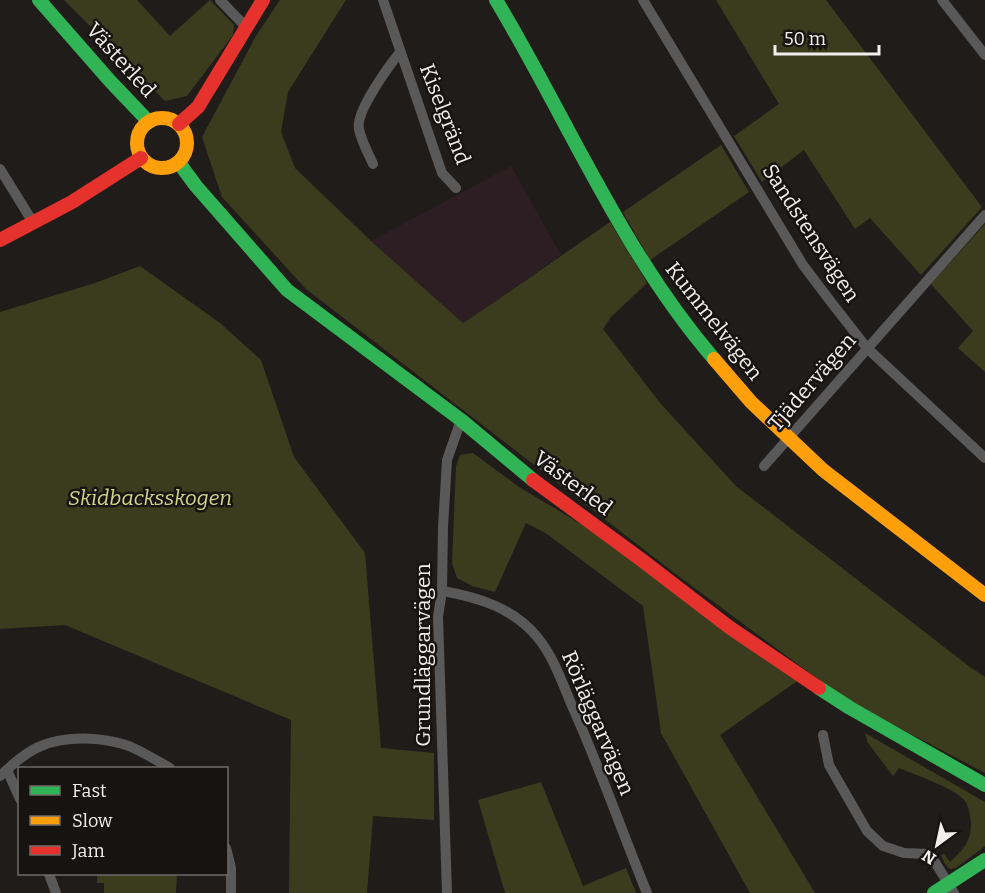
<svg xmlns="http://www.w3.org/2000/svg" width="985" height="893" viewBox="0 0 985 893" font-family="Bitter,serif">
	<rect width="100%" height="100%" fill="#1f1c1a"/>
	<!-- education -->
	<polygon fill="#2d1e24" points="511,166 561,255 499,299 463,323 371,241"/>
	<!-- green -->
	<g fill="#3b3c1e">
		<polygon points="64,0 137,0 170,36 210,0 234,25 233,35 187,96 165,101"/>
		<polygon points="280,0 346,0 288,92 281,132 295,168 371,241 463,323 499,299 610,222 647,283 611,317 603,329 661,404 736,486 970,667 985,677 985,773 846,700 677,575 306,289 222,197 202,137 256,36"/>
		<polygon points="716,0 826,0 982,207 921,275 870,218 855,229 804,150 762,182 734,136 779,104"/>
		<polygon points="721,145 749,192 650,260 623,212"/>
		<polygon points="985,224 985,372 958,348 973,331 931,284"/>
		<polygon points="140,266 220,323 261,360 294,457 365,553 381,748 434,753 434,820 373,816 367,893 289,893 291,720 65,625 0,629 0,312 95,283"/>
		<polygon points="473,453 519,487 643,561 803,677 720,735 815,893 750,893 661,733 643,606 547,534 526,523 495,592 472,586 457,578 452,563 456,466 460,455"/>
		<path d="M865,733l120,69v44l-29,22 -6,1 -5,-5 -4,-9 3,-1 6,8c13,-12 21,-20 21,-39 -1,-8 -2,-16 -6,-22 -10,-13 -50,-26 -66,-33l-6,8 -25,-33z"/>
		<polygon points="541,782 583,886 626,868 636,893 505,893 478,800"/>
		<polygon points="97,874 177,874 176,893 104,893 104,883 97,883"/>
	</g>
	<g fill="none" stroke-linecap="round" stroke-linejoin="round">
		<!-- street -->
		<g stroke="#5a595a" stroke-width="10">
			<polyline points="220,0 246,27"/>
			<polyline points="383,0 442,173 456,188"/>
			<polyline points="643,0 803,265 831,302 867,348 985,458"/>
			<polyline points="942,0 985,55"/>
			<path d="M373,164c-5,-11 -12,-24 -14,-35 -4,-17 30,-63 41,-77"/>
			<polyline points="0,169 34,224"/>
			<polyline points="764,466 985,215"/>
			<path d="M442,591c36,6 72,17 96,47 18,22 26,51 38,77 26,59 47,119 71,178"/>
			<polyline points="823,735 829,765 867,831 883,846 904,853 930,854 954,893"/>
			<polyline points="7,770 20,799"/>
			<path d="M0,776c12,-11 26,-24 41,-30 26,-11 62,-9 88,0 14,6 27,14 41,22"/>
			<polyline points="226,848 231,868 231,893"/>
			<polyline points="49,874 56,893"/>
			<polyline points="447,893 438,617 442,591 443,527 447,460 461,420"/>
		</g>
		<!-- fast -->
		<g stroke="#30b455" stroke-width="14">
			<polyline points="39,0 110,81 149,122"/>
			<path d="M496,0c72,120 126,252 218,359"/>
			<polyline points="179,163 196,186 287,290 461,420 533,480"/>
			<polyline points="819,688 850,708 985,785"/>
			<polyline points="934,893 985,860"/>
		</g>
		<!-- slow -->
		<g stroke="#ff9f0a" stroke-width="14">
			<circle cx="162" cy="143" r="25"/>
			<polyline points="714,359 751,402 823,470 985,595"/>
		</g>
		<!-- jam -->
		<g stroke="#e5322d" stroke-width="14">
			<polyline points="179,124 198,107 263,0"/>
			<polyline points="0,240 72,202 141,158"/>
			<polyline points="533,480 643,561 729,627 819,688"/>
		</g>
	</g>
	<g text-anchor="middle" stroke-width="5" stroke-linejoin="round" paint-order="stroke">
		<!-- street labels -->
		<g font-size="21" fill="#f2efed" stroke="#171310">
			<text transform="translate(121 60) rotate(48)" y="7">Västerled</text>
			<text transform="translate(445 114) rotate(69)" y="7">Kiselgränd</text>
			<text transform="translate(811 233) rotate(57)" y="7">Sandstensvägen</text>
			<text transform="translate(714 321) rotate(52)" y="7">Kummelvägen</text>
			<text transform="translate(812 382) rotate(-49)" y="7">Tjädervägen</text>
			<text transform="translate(573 483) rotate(37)" y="7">Västerled</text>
			<text transform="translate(423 655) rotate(-90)" y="7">Grundläggarvägen</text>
			<text transform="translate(598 723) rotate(67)" y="7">Rörläggarvägen</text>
		</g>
		<!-- park labels -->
		<g font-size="21" font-style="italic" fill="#d2d787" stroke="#171310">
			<text x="150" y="505">Skidbacksskogen</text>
		</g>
	</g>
	<!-- legend -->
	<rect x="18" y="767" width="210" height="108" fill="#171310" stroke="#6f6b68" stroke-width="1.5"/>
	<rect x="30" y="786" width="30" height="9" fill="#30b455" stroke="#6f6b68" stroke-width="1.5"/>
	<text x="72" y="797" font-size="18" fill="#f2efed">Fast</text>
	<rect x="30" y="816" width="30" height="9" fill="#ff9f0a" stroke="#6f6b68" stroke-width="1.5"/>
	<text x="72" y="827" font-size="18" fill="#f2efed">Slow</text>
	<rect x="30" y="846" width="30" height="9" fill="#e5322d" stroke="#6f6b68" stroke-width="1.5"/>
	<text x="72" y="857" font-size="18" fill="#f2efed">Jam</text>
	<!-- north arrow -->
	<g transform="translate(937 845) rotate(213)" stroke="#171310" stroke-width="4.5" paint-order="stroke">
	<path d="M0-4.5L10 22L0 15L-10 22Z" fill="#f2efed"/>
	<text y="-9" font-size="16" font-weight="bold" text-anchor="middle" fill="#f2efed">N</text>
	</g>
	<!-- scale -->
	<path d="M775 45v9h104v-9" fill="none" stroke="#f2efed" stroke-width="3"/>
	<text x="784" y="45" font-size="18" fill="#f2efed" stroke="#171310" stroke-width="4.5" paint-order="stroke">50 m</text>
</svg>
